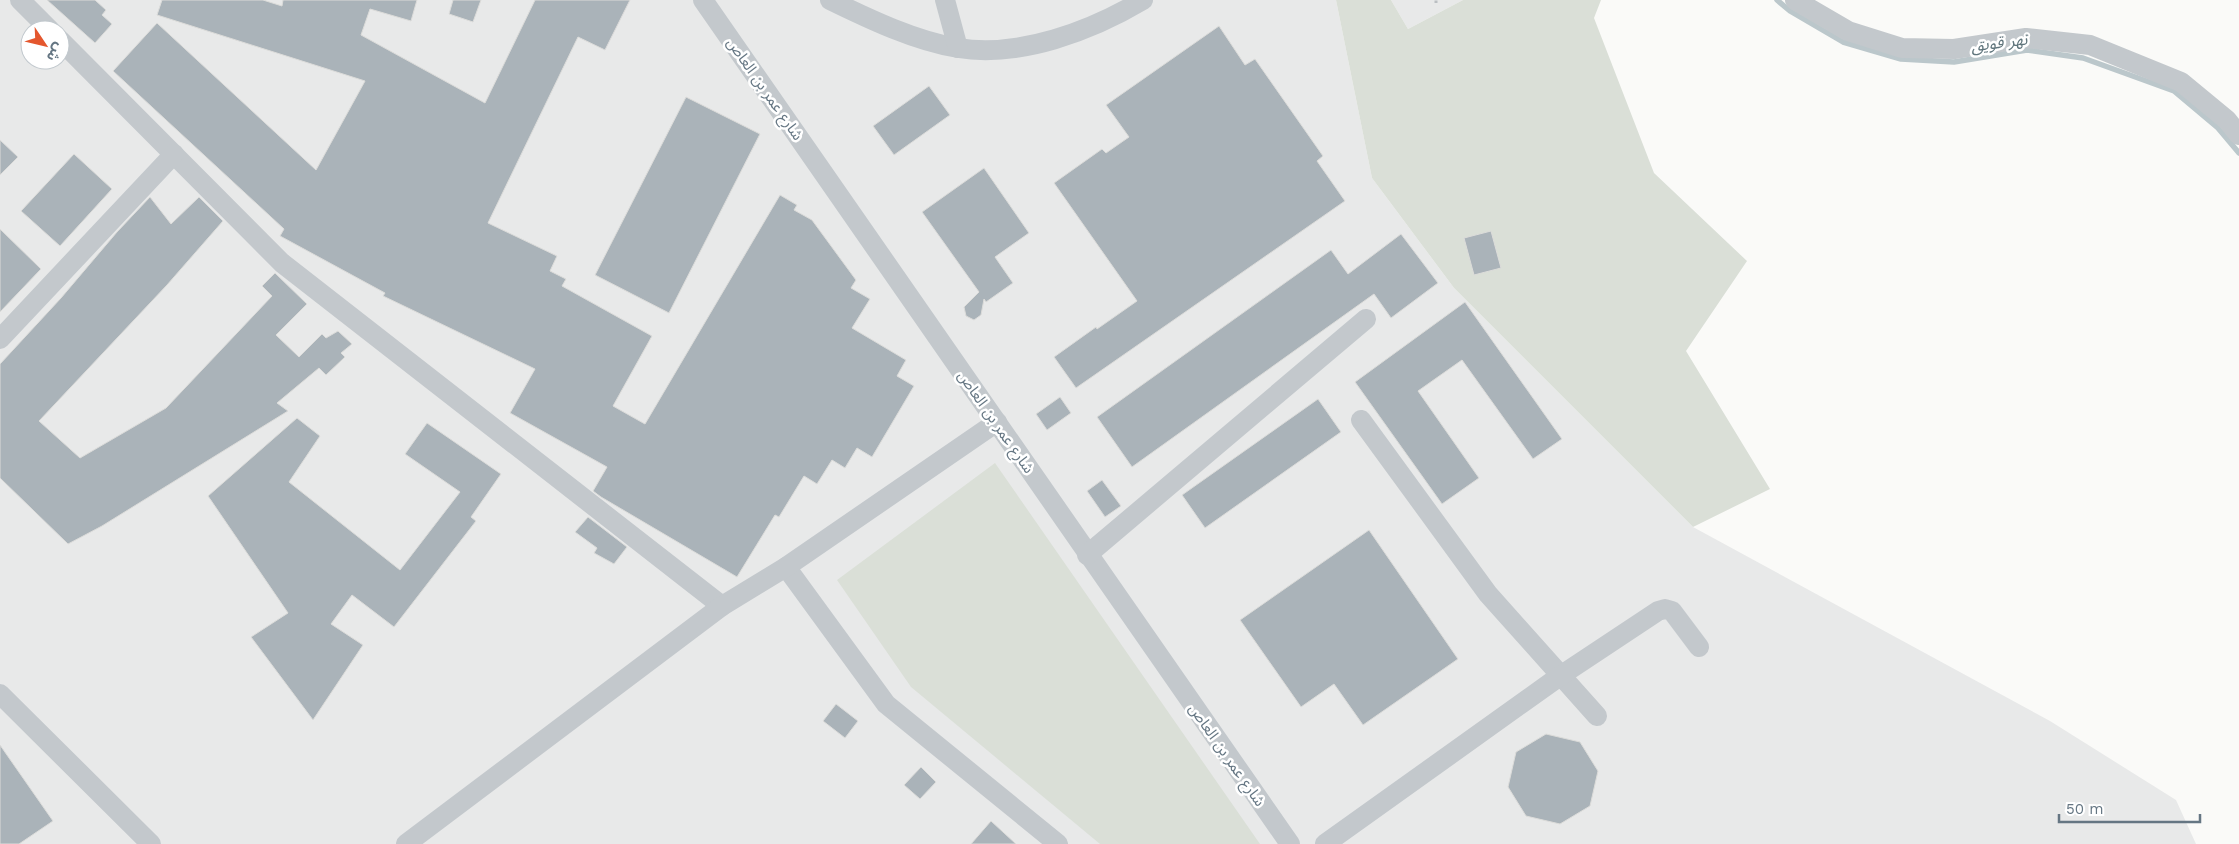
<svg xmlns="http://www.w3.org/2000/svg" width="2239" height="844" viewBox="0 0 2239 844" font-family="'Work Sans','Noto Sans Arabic',sans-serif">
	<rect width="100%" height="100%" fill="#fafaf8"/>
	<!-- built -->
	<g fill="#e8e9e9" fill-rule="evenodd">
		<path d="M0,0h1336l36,178 82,110 239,239 357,194 126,79 20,44h-2196zM30,30h30v30h-30z"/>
		<polygon points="1391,0 1463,0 1408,29"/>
	</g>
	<!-- green -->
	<g fill="#dadfd7">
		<polygon points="1336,0 1391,0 1408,29 1463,0 1601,0 1594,18 1654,173 1747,261 1686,351 1770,489 1693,527 1454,288 1372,178"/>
		<polygon points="995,463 1260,844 1100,844 911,687 837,580"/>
	</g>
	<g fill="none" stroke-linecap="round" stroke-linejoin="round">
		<!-- stream -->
		<polyline stroke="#bbc7cb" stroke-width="5.5" points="1777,0 1790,11 1843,42 1901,59 1954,62 2027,50 2083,58 2174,91 2218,128 2239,153"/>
	</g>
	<!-- building -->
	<g fill="#aab3b9" stroke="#dcdcda">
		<polygon points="47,0 95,0 106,10 102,15 112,24 95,43"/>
		<polygon points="162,0 263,0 282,6 283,0 417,0 411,21 370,9 361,35 485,103 535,0 630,0 605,50 578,37 488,223 557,256 550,271 566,279 562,286 652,336 613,406 645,424 780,195 797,205 794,210 812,220 856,280 851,288 870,299 852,328 906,360 897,376 914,386 872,457 857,448 845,468 832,460 817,484 804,476 779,517 775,515 737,577 601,497 593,491 607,467 510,413 535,369 383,296 385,293 280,236 284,229 113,71 157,23 316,170 365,81 157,15"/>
		<polygon points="453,0 481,0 473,22 449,14"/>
		<polygon points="1219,26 1245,65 1255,59 1323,156 1317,161 1345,201 1076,388 1054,357 1096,327 1097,329 1137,301 1054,183 1102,149 1106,153 1129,137 1106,105"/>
		<polygon points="929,86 950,115 894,155 873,126"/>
		<polygon points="686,97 760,134 669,313 595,275"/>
		<polygon points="0,140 18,157 0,175"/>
		<polygon points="74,154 112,189 60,246 21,211"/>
		<polygon points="984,168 1029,233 995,257 1013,283 986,302 984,299 981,315 974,320 966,316 964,307 979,292 922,212"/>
		<polygon points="150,197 171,224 199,197 223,221 167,285 39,421 80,458 166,408 272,296 262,286 275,273 307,304 276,335 299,357 322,334 326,338 338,331 352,344 341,353 345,357 326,375 319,368 277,403 288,411 102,526 68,544 0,478 0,364 61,298 117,232"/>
		<polygon points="0,229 41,269 0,312"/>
		<polygon points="1491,231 1501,268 1474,275 1464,238"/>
		<polygon points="1401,234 1438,283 1391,318 1374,294 1132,467 1097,417 1331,250 1348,274"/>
		<polygon points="1465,302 1562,439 1533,459 1462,360 1418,391 1479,478 1442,504 1355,382"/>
		<polygon points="1060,397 1071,413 1047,430 1036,414"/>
		<polygon points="1318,399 1341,432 1205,528 1182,495"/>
		<polygon points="297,418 320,436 289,482 400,570 460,492 405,454 427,423 501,474 471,517 476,521 394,627 352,595 331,624 363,645 313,720 251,637 288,613 208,496"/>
		<polygon points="1102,480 1121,506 1105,517 1087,491"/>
		<polygon points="588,517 627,547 614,564 594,553 597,548 575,532"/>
		<polygon points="1369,530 1458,659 1363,725 1334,684 1301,707 1240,620"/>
		<polygon points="836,704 858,721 845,738 823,721"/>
		<polygon points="1546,734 1580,742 1598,771 1590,806 1560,824 1526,816 1508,787 1516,752"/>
		<polygon points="0,745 53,821 19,844 0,844"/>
		<polygon points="921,767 936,782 920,799 904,785"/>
		<polygon points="991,821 1016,844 971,844"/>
	</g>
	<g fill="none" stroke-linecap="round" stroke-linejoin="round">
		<!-- path -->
		<polyline stroke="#bbbfc2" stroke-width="3" stroke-dasharray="2.5 2.5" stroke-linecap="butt" points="1436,3 1436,0"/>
		<!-- minor -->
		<g stroke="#c3c8cc" stroke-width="20">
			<polyline points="20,0 50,30"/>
			<polyline points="703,0 1290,844"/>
			<path d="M830,0c39,19 85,41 128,48 62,10 133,-17 185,-48"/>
			<polyline points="945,0 958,48"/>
			<polyline points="1795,0 1848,31 1902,48 1954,49 2026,38 2090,45 2181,82 2227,120 2239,135"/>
			<polyline points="60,40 282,263 722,606"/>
			<polyline points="0,339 174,154"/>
			<polyline points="1361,420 1488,594 1597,716"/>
			<polyline points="1087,555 1366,319"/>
			<polyline points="786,567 886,704 1058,844"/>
			<polyline points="0,694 151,844"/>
			<polyline points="406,844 722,606 786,567 997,422"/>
			<polyline points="1325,844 1560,676 1658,611 1665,609 1672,611 1699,647"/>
		</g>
	</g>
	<g text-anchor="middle" stroke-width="5" stroke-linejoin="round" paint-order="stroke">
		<!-- street labels -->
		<g font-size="15" fill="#657683" stroke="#fff">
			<text transform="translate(765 89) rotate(55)" y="5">شارع عمر بن العاص</text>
			<text transform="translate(996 422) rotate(55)" y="5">شارع عمر بن العاص</text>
			<text transform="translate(1227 755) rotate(55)" y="5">شارع عمر بن العاص</text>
		</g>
		<!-- water labels -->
		<g font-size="16" font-style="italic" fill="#60757c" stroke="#fff">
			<text transform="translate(1999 42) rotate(-7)" y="6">نهر قويق</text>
		</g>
	</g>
	<!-- north arrow -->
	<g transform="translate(45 45) rotate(125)"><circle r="24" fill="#ffffff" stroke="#c1c8cd"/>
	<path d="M0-4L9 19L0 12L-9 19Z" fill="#e4572e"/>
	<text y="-8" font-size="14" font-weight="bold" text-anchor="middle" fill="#657683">ش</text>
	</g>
	<!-- scale -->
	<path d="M2059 814v8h141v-8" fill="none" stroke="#657683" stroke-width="2.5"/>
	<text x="2066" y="814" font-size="15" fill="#657683" stroke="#ffffff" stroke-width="4" paint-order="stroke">50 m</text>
</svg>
